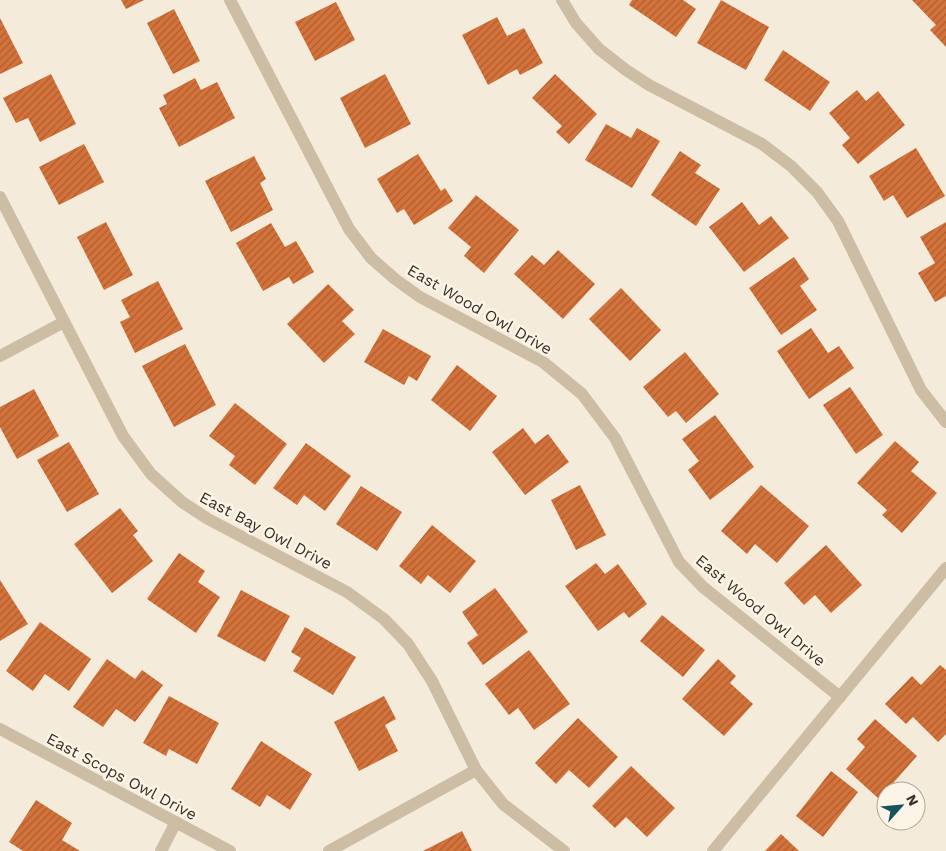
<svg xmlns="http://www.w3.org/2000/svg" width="946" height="851" viewBox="0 0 946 851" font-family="'Work Sans',sans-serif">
	<defs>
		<pattern id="building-hatch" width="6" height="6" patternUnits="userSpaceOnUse" patternTransform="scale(1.25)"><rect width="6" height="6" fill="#d3723a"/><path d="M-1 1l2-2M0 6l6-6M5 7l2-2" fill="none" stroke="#ac5e31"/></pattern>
	</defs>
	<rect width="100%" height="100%" fill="#f5ebda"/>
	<!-- building -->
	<g fill="url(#building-hatch)">
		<polygon points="121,0 144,0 126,9"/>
		<polygon points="632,0 683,0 696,9 676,37 629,5"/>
		<polygon points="721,0 769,27 746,70 697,43"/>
		<polygon points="912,0 946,0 946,47 930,30 936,25"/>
		<polygon points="336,2 355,40 315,61 295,22"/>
		<polygon points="174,9 200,61 173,74 147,23"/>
		<polygon points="497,17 507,36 524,28 543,63 520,75 517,69 488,85 462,35"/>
		<polygon points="0,18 23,63 0,74"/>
		<polygon points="783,50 830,82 810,111 764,80"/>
		<polygon points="51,74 76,124 40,142 28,118 16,123 3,98"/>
		<polygon points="385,74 411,124 365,148 340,98"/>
		<polygon points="555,74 597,114 569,144 556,132 562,126 532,98"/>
		<polygon points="195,78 201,90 217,82 235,118 179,147 159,108 167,104 163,95"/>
		<polygon points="857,90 866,101 878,91 905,125 858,164 842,145 850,138 829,113"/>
		<polygon points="606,124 631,138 637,128 660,141 632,188 585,160"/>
		<polygon points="84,144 104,182 59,205 39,167"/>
		<polygon points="916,148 945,196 907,218 893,195 884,201 869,176"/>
		<polygon points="680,151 701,165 695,173 720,189 696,226 651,195"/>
		<polygon points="418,154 441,191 445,188 453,201 414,225 404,209 397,213 377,179"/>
		<polygon points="254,156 266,179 260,183 273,210 231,232 205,181"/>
		<polygon points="476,195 519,230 484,273 464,256 471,247 448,228"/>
		<polygon points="742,202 759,225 771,216 789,238 744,272 709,227"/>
		<polygon points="106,222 133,275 104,290 77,237"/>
		<polygon points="946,222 946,296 935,302 918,273 935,263 920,237"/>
		<polygon points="271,223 285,247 296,241 314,272 293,284 289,277 263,291 236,243"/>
		<polygon points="558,250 595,284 563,319 514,274 532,255 544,265"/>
		<polygon points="794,257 809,279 800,286 817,310 781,335 749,288"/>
		<polygon points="158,281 183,329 135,353 120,322 130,317 121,300"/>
		<polygon points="328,284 354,310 342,321 355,334 324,363 287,324"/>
		<polygon points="621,288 661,330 630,361 589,319"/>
		<polygon points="811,328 828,353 839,346 854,368 809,399 777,351"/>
		<polygon points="383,329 431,356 417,381 409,376 404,385 364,362"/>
		<polygon points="185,344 216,405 174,427 142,366"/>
		<polygon points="685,352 719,394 686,423 676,411 668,417 643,387"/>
		<polygon points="457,365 497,396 470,431 431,400"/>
		<polygon points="850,387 883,435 856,454 823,405"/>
		<polygon points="34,389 59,436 17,459 0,427 0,407"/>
		<polygon points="235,403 287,444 255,485 229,465 235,456 209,436"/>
		<polygon points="715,415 754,467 710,500 688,470 699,461 682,439"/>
		<polygon points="523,428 535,444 548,434 569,462 525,495 492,452"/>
		<polygon points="895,441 919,462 911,471 937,493 902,533 882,515 887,510 857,483"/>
		<polygon points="69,442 99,494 67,512 37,460"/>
		<polygon points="306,443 351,476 325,511 304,495 297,505 273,488"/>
		<polygon points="580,485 606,535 576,550 551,500"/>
		<polygon points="761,485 809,526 777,563 755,544 747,554 721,531"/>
		<polygon points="361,486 402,512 377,551 336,524"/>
		<polygon points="120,508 138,531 133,535 153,561 112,593 74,544"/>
		<polygon points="432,525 476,561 450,593 428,575 421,584 399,566"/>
		<polygon points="826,545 862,585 831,613 815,595 804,605 784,583"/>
		<polygon points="179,553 205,571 198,582 220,597 196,633 147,599"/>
		<polygon points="596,563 605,574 618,564 647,604 629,618 624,612 598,631 565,586"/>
		<polygon points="0,580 28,624 0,641"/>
		<polygon points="495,588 528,632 483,665 467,643 478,635 462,612"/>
		<polygon points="241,590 290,616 265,662 217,636"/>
		<polygon points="662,615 705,650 683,677 640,641"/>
		<polygon points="40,622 91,659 69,691 45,674 33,691 6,671"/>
		<polygon points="305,627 356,657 333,695 293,671 301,658 291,652"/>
		<polygon points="529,650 570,704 534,730 518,708 509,715 485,684"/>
		<polygon points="107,659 135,679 142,670 163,685 135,722 116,709 103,727 73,707"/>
		<polygon points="718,659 736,676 730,683 753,704 724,736 682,699"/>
		<polygon points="940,665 946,670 946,734 938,742 913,717 906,724 885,704 912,676 921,685"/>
		<polygon points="169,696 219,723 197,764 169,749 166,756 143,743"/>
		<polygon points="384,696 396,719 385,725 398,751 359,771 334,722"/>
		<polygon points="578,718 618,757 589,788 569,770 556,784 535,763"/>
		<polygon points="875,719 917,756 879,799 846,769 865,747 857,739"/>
		<polygon points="261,741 312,774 290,810 267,795 260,807 231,789"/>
		<polygon points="631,766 675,808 647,837 626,817 615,828 592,806"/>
		<polygon points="831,771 858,792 823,837 796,816"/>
		<polygon points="36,800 72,823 62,840 80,851 23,851 9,842"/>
		<polygon points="462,831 472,851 423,851"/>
		<polygon points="781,834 799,851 765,851"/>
	</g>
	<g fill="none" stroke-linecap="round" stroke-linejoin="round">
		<!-- street -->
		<g stroke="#cebda5" stroke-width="12">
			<polyline points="230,0 349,229 371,258 395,279 420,297 543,362 582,394 615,438 679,562 703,587 840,697"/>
			<polyline points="562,0 576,23 599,49 626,70 649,85 762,144 791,166 817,192 838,221 921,390 946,422"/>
			<polyline points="0,197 123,436 151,474 182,502 208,519 347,592 384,619 408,644 432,681 476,770 503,804 564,851"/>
			<polyline points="0,356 64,322"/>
			<polyline points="0,729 230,851"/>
			<polyline points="161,851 176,822"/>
			<polyline points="329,851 476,770"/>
			<polyline points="713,851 946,568"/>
		</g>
	</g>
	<g text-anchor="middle" stroke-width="5" stroke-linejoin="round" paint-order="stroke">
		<!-- street labels -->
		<g font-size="16" fill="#392f27" stroke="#fcf5e7">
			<text transform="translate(480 309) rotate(30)" y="6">East Wood Owl Drive</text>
			<text transform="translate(266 530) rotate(28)" y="6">East Bay Owl Drive</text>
			<text transform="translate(761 610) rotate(40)" y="6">East Wood Owl Drive</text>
			<text transform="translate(122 776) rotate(28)" y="6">East Scops Owl Drive</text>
		</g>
	</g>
	<!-- north arrow -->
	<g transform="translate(901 806) rotate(63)"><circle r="24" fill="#fcf5e7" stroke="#aea69a"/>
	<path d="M0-4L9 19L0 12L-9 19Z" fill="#18525f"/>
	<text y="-8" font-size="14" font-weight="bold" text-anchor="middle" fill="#392f27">N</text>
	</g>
</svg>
